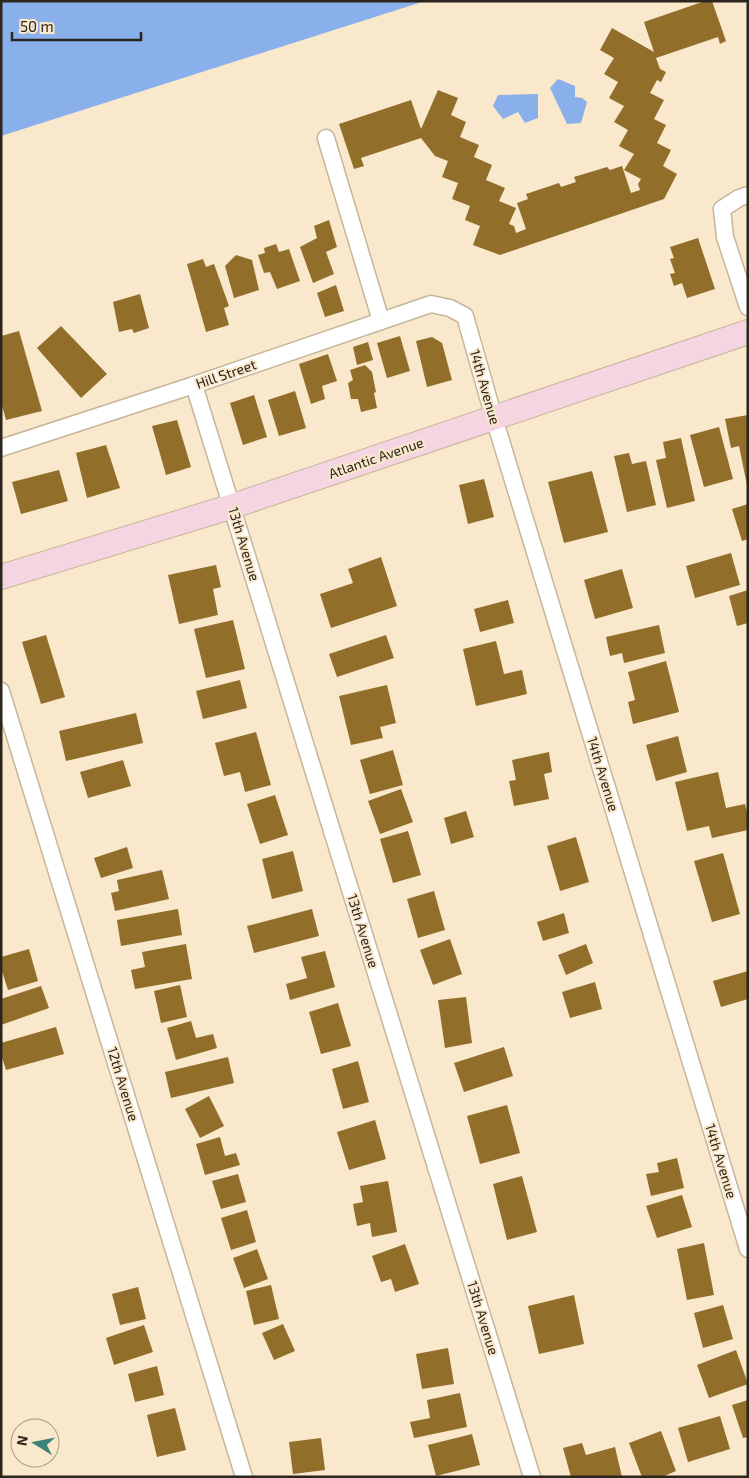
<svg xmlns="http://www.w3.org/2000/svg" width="749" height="1478" viewBox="0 0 749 1478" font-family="'Exo 2',sans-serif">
	<rect width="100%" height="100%" fill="#f9e8cb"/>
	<!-- water -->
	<g fill="#89b0eb">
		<polygon points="1,1 425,1 1,136"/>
		<polygon points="558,79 575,86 575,97 582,98 587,102 581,123 567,124 550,88"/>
		<polygon points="538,94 538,118 525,123 518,112 503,119 493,106 498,95"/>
	</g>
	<!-- building -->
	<g fill="#916e2a">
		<polygon points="705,1 712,1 726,41 720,44 718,37 656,58 660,69 666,72 661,82 657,80 650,93 664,100 654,119 666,125 657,143 671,150 663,166 677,174 664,199 500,255 473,245 480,226 465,220 470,206 452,199 458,183 442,177 448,161 435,156 421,138 361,158 364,166 354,169 339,124 411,100 421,129 438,90 458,98 451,115 466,122 460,137 479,145 474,157 492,165 486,180 505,188 499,201 516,208 509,224 514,226 516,233 526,229 517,203 528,199 526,194 559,183 561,187 576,182 574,177 607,167 610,170 622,166 631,193 640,190 638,184 641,179 624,170 634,154 619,146 628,130 614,122 624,106 609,98 618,82 604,74 614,58 600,50 612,28 654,52 644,22"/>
		<polygon points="329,220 337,247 326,252 334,274 313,283 300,247 317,238 314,226"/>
		<polygon points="698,238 715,289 687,298 682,283 674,286 670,274 675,273 670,259 674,258 670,247"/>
		<polygon points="276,244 279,252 289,249 300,281 277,289 270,272 264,273 258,255 265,253 264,248"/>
		<polygon points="236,255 252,260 259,290 234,298 225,266"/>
		<polygon points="203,259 206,267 214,264 229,306 224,308 229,325 206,332 187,264"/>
		<polygon points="336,285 344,311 325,317 317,293"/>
		<polygon points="140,294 149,328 134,333 132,329 119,332 113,302"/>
		<polygon points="61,326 107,374 81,398 37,348"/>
		<polygon points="19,331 42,411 6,420 1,402 1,336"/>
		<polygon points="400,336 410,371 387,378 377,343"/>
		<polygon points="432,337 442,343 452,380 427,387 416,341"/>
		<polygon points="368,342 373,360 357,365 353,347"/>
		<polygon points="328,354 337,381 322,386 325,399 311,404 299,364"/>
		<polygon points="365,365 372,372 376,392 374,393 377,408 361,412 358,399 351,399 348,383 353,380 350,370"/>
		<polygon points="295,391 306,428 279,436 268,400"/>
		<polygon points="254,395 267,437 243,445 230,403"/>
		<polygon points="748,415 748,485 747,485 739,446 731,448 725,419"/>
		<polygon points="177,420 191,467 166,475 152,426"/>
		<polygon points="719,427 733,479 704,487 690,435"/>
		<polygon points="681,438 695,501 667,508 656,460 666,458 663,442"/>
		<polygon points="106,445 120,488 87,498 76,453"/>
		<polygon points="629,453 632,464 646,461 656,505 627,512 614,456"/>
		<polygon points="59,470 68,501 21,514 12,482"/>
		<polygon points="592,471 608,532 564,543 548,482"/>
		<polygon points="484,479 494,517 468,524 459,485"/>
		<polygon points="748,504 748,539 742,541 732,509"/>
		<polygon points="731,553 740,585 695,598 686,566"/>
		<polygon points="381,557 397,606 331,628 320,594 353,583 348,569"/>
		<polygon points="216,565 221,587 213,589 218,615 179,624 168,575"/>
		<polygon points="622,569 633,608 595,619 584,580"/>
		<polygon points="748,590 748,623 737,626 729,596"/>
		<polygon points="508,600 514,623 480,632 474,609"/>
		<polygon points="233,620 245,669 206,678 194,629"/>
		<polygon points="659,625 665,653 624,663 622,653 610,656 606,637"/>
		<polygon points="46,635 65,697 41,704 22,642"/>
		<polygon points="386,635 394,658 337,677 329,654"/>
		<polygon points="496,641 504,674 522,670 527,694 476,706 463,649"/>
		<polygon points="666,661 679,712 633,724 628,702 635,700 628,672"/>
		<polygon points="240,680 247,708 203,719 196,691"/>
		<polygon points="387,685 396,723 380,727 383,738 351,745 339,696"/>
		<polygon points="136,713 143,743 66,761 59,731"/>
		<polygon points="256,732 271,785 245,792 240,772 224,776 215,743"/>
		<polygon points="678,736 687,772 656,781 646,745"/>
		<polygon points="393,750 403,785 370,794 360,760"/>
		<polygon points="549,752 552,772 544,774 549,799 514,806 509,781 516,780 512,760"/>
		<polygon points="123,760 131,786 88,798 80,772"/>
		<polygon points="718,772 726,808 745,804 748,816 748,830 712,838 709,826 687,831 675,782"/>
		<polygon points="401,789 413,822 380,834 368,801"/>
		<polygon points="275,795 288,835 260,844 247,804"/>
		<polygon points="466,811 474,837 451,844 444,818"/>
		<polygon points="408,831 421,875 393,883 380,839"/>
		<polygon points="576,837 589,882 560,891 547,846"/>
		<polygon points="127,847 133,868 101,878 94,858"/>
		<polygon points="293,851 303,891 272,899 262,859"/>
		<polygon points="723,853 740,914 712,922 694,861"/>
		<polygon points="162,870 169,899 115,911 111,893 119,891 117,880"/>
		<polygon points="434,891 445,930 418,938 407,899"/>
		<polygon points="178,909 182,935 121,946 117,920"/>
		<polygon points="312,909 319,936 254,953 247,926"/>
		<polygon points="564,913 569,933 543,941 537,922"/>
		<polygon points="450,939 462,974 433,985 420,950"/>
		<polygon points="186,944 192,979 135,989 131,970 145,967 142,952"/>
		<polygon points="586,944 593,963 566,975 558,955"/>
		<polygon points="29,949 38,981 8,990 1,968 1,957"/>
		<polygon points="325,951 335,987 290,1000 286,984 307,978 301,957"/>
		<polygon points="748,971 748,999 721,1007 713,981"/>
		<polygon points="595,982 602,1009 570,1018 562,992"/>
		<polygon points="180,985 187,1017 161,1023 154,991"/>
		<polygon points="41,986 49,1008 1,1025 1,999"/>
		<polygon points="466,997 472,1043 445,1048 438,1000"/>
		<polygon points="338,1003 351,1046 321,1054 309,1012"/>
		<polygon points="191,1021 196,1038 213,1034 217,1048 176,1060 167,1028"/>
		<polygon points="56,1027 64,1054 6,1070 1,1054 1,1043"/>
		<polygon points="504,1047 513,1076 464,1092 454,1063"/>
		<polygon points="228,1057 234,1083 171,1098 165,1072"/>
		<polygon points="358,1061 369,1102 343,1109 332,1069"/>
		<polygon points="209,1096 224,1126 200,1138 185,1109"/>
		<polygon points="507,1105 520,1153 480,1164 467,1116"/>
		<polygon points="375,1120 386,1159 349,1170 337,1132"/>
		<polygon points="220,1137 225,1156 236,1153 240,1165 205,1175 196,1144"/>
		<polygon points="677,1158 684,1188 651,1196 646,1174 659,1172 657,1163"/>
		<polygon points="238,1174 246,1202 221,1209 212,1181"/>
		<polygon points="522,1176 537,1232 507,1240 493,1184"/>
		<polygon points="388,1181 397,1232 372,1237 370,1223 357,1226 353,1204 363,1202 360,1186"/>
		<polygon points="682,1195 692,1227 657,1238 646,1206"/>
		<polygon points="247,1210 256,1242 231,1250 221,1218"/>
		<polygon points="704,1243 714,1295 687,1300 677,1249"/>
		<polygon points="405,1244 419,1284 395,1292 391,1279 381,1282 372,1256"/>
		<polygon points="257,1249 268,1279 244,1288 233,1258"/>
		<polygon points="271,1285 279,1319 254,1325 246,1291"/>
		<polygon points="138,1287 146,1319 120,1325 112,1294"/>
		<polygon points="574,1295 584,1344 539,1354 528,1306"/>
		<polygon points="723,1305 733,1339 703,1348 694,1313"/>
		<polygon points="283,1324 295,1351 274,1360 262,1333"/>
		<polygon points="144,1325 153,1352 114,1365 106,1338"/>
		<polygon points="448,1348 454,1384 422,1389 416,1354"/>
		<polygon points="736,1350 748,1384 709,1398 697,1365"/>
		<polygon points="157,1366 164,1395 135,1402 128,1374"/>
		<polygon points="460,1393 467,1427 414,1438 410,1422 430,1418 427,1400"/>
		<polygon points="748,1400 748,1437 743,1438 732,1405"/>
		<polygon points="175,1408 186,1450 157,1457 147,1415"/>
		<polygon points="720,1416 730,1449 688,1462 678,1428"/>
		<polygon points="661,1431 676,1471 662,1477 642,1477 629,1443"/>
		<polygon points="472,1434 480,1465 436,1476 428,1445"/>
		<polygon points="321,1438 325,1470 293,1474 289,1442"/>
		<polygon points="582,1443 586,1455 615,1447 622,1477 571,1477 563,1448"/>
	</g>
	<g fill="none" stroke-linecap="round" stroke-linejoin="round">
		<!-- street casing -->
		<g stroke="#c6b69a" stroke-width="19">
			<g id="street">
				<polyline points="326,138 381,321"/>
				<polyline points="748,195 739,198 722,209 725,237 748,307"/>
				<polyline points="194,385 532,1477"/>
				<polyline points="1,448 194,385 431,304 450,308 465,316 494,418 748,1249"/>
				<polyline points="1,691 244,1477"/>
			</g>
		</g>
		<!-- secondary casing -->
		<g stroke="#c6b69a" stroke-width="26">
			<polyline id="secondary" points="1,577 233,506 748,332"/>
		</g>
		<!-- street -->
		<use href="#street" stroke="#fff" stroke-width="16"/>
		<!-- secondary -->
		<use href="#secondary" stroke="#f5d5e1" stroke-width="24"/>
	</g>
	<g text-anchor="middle" stroke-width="4" stroke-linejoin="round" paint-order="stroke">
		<!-- street labels -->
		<g font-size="14" fill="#2c251b" stroke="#f9e8cb">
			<text transform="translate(226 374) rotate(-19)" y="5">Hill Street</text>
			<text transform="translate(485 387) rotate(74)" y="5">14th Avenue</text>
			<text transform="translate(376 458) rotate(-19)" y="5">Atlantic Avenue</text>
			<text transform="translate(244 544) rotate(73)" y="5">13th Avenue</text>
			<text transform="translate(603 774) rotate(73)" y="5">14th Avenue</text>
			<text transform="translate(363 931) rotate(73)" y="5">13th Avenue</text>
			<text transform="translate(123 1084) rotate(73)" y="5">12th Avenue</text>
			<text transform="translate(721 1161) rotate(73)" y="5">14th Avenue</text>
			<text transform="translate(483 1318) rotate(73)" y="5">13th Avenue</text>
		</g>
	</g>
	<!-- border -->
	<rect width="749" height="1478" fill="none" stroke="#2c251b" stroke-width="5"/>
	<!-- north arrow -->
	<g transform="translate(35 1443) rotate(280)"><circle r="24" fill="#f9e8cb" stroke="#a79a85"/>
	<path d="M0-4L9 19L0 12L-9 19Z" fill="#3e8378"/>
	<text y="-8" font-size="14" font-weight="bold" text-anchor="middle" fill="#2c251b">N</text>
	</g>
	<!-- scale -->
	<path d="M12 32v8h129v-8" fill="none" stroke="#2c251b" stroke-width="2.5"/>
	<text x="20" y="32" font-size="15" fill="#2c251b" stroke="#f9e8cb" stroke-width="4" paint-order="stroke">50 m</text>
</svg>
